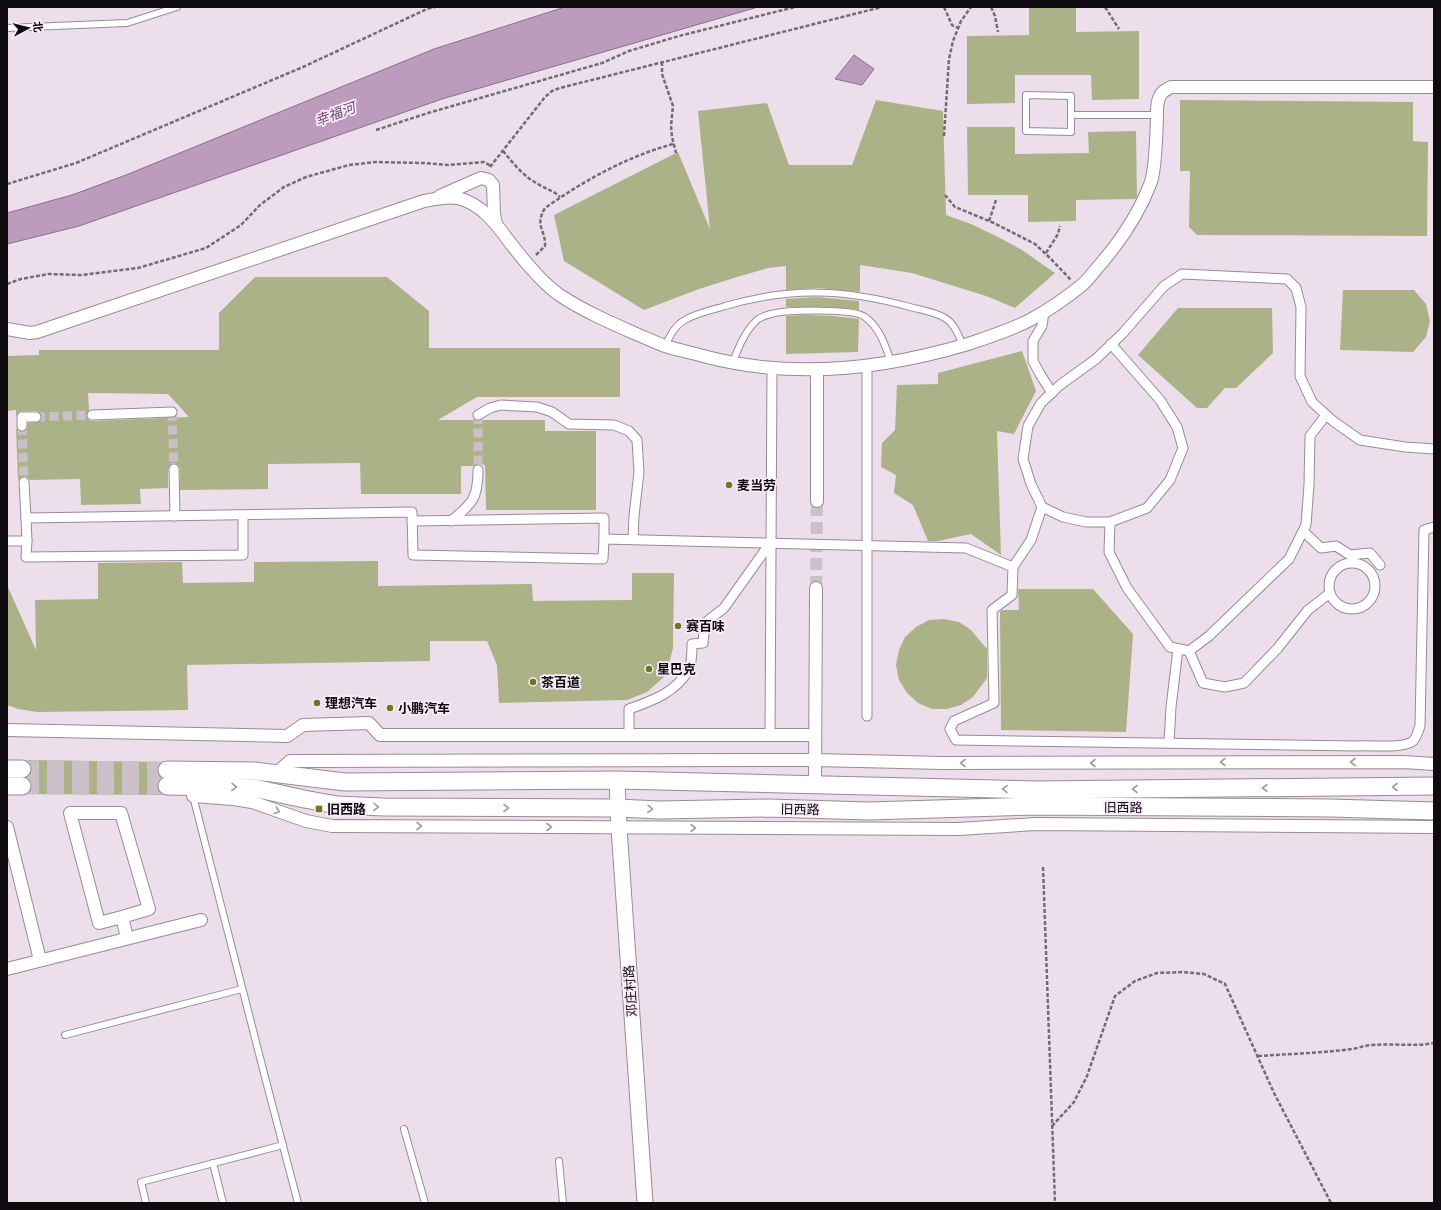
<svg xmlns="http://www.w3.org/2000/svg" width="1441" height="1210" viewBox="0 0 1441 1210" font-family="Lato,'Noto Sans SC',sans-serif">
	<rect width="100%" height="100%" fill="#ecdfeb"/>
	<!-- water -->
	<g fill="#bc9bbc" stroke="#887088">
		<polygon points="565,7 758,7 442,99 79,226 7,244 7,213 72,195 126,175 434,49"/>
		<polygon points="854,55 874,69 862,85 835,79"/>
	</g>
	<!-- building -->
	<g fill="#acb287" fill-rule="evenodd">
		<polygon points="1076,7 1076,32 1139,31 1139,99 1092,100 1091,75 1015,75 1015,103 967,104 967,36 1029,35 1029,8"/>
		<polygon points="876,100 943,111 946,215 971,224 998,237 1022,250 1055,273 1015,308 986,296 912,273 860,265 860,292 818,288 786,290 786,266 768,268 737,277 699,289 644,310 564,261 554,215 678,152 710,229 698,111 767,103 789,165 852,165"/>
		<polygon points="1180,100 1413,102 1413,141 1428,142 1427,236 1197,235 1189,227 1190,171 1180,171"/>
		<polygon points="967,127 1015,127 1015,154 1089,153 1088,132 1136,131 1137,197 1135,199 1076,200 1076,221 1028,222 1028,195 968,195"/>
		<path d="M255,277h132l42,34v37h191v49h-143l-39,23h107v11h51v79h-110l-1,-45 -6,-1 -5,2h-13v28h-100l-1,-31 -92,1v25l-88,1v-22l-3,-4 -4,-1 -2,1 -3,5v19l-28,1 1,15 -60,1 -1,-26 -50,1 -3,-3 -3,-1 -6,4 -2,-52 3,3h6l2,-2 1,-6 11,-1 3,-5 -1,-3 -5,-3h-14l-3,1 -3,4v-6l-9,1v-55l32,-1v-5h180v-37zM88,393l80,1 21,23 -97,4 -3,-1 -3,-4 3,-6z"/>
		<polygon points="1343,290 1414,290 1426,304 1430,321 1426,337 1413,352 1340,350"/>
		<polygon points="817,297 859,301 859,310 834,307 786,307 786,299"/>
		<polygon points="1178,308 1272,308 1273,353 1236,388 1225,388 1207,408 1197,408 1138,355"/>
		<polygon points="805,315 834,316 859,319 858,352 786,354 786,316"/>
		<polygon points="1022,351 1036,391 1014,434 997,431 1001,555 971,534 938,541 928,541 913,505 894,493 896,475 881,467 882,443 895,430 897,385 938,384 938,373"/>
		<polygon points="378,561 378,586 532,584 533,601 632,600 632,573 674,573 673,648 668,668 664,677 647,692 627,700 499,703 497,665 487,641 430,641 430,661 187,665 188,710 37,712 18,709 7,705 7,585 36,650 35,600 98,599 98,563 182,562 183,583 254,582 254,562"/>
		<polygon points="1018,589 1093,589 1133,634 1126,732 1001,730 1000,612 1002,610 1019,610"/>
		<polygon points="944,619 959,622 971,630 987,649 987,678 973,697 961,705 947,709 932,709 918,703 907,693 899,680 896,665 899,650 905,637 916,627 929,620"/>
		<polygon points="27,760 162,762 158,765 157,770 158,775 161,778 158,781 157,786 158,791 163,795 28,794 31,791 32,786 30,781 27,778 31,774 32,769 30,764"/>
	</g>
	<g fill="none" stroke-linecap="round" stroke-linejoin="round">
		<!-- pedestrian-tunnel -->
		<g stroke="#cbbfca" stroke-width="9" stroke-dasharray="9 4.5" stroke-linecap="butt">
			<polyline points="172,412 174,469"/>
			<polyline points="478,415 478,470"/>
			<polyline points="36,417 92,415"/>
			<polyline points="22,426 24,482"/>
		</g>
		<!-- minor-tunnel -->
		<polyline stroke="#cbbfca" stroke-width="12" stroke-dasharray="12 6" stroke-linecap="butt" points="816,588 817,501"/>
		<!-- secondary-tunnel -->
		<g stroke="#cbbfca" stroke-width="17" stroke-dasharray="17 8" stroke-linecap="butt">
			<polyline points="22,769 167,770"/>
			<polyline points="22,786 167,786"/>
		</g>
		<!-- service casing -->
		<g stroke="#978b96" stroke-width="8">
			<g id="service">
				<polyline points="7,28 127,23 177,7"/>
				<polygon points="1026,95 1071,96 1071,132 1026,131"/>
				<polyline points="1071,115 1157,115"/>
				<path d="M665,346c5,-10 10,-21 20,-26 11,-7 28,-10 40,-14 65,-19 120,-17 185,1 11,3 25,5 35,11 10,6 13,17 18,27"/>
				<path d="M733,362c5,-14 12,-30 22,-40 3,-4 12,-7 16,-8 16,-4 82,-6 94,3 15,11 20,28 26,45"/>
				<polyline points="193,796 266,1081 298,1203"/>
				<polyline points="65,1035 242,989"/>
				<polyline points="404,1129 425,1203"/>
				<polyline points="559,1161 563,1203"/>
				<polyline points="213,1163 223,1203"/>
				<polyline points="146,1203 141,1182 283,1145"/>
			</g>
		</g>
		<!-- pedestrian casing -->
		<g stroke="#978b96" stroke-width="11">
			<g id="pedestrian">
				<polyline points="1044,312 1042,326 1033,341 1033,361 1040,374 1052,393"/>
				<polyline points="867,365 867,716"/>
				<polyline points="92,415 172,412"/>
				<polyline points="478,415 490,408 501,405 537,407 552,412 569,424 614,425 629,431 637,440 639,472 634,516 633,539"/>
				<polyline points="22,426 22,417 36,417"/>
				<polyline points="174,469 175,516"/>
				<polyline points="24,482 26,518"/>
				<polyline points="1042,507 1063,517 1086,522 1110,522 1147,508 1170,480 1183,448 1177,427 1160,400 1111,344"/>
				<polyline points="412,521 604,518 604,539"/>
				<path d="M451,521c22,-18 27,-23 27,-51"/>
				<polyline points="1110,522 1109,552 1127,588 1170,647 1189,651 1209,636 1289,559 1306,525 1309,485 1310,436 1326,415"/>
				<polyline points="1303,531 1321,548 1336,546 1350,555 1370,553 1380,565"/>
				<polyline points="7,541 27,541 26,518 412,512 413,555 603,559 604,539 966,548 1013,567 1031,540 1042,507 1031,484 1023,459 1028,426 1041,403 1060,385 1096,359 1123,333 1164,286 1182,274 1287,279 1296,288 1301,307 1300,376 1312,402 1333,421 1360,440 1405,447 1434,449"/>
				<polyline points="27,541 26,557 243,555 243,515"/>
				<circle cx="1352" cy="586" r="23"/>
				<path d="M1013,567l-1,28 -20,15 2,93 -40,18 -4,8 6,11 401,6c13,-1 47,3 56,-5 4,-4 5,-10 7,-15l4,-196 10,-3"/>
				<polyline points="1189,651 1203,683 1225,687 1244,683 1277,649 1308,610 1330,593"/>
				<path d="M629,735v-26c23,-8 48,-17 60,-40 3,-6 3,-17 3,-25l11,-1 2,-20 19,-15 47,-66"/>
				<polyline points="770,735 772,367"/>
				<polyline points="1169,743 1171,707 1178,649"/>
			</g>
		</g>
		<!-- minor casing -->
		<g stroke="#978b96" stroke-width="14">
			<g id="minor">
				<polyline points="440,196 481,178 489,180 493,185 494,214 496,224"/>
				<path d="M7,329l23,4 7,-1 387,-131c11,-2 23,-5 34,-3 23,6 37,24 50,42 13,17 36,45 53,56 23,15 48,26 73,37 10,4 20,9 31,13 13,4 28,7 42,11 85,22 177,12 261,-13 21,-7 43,-14 62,-24 19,-10 36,-22 52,-35 6,-5 11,-12 16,-18 22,-25 41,-53 53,-85 5,-17 5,-45 6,-62 0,-8 -1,-17 3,-24 2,-5 6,-6 11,-9h263"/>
				<polyline points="817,501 817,369"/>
				<polyline points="7,730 287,736 303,725 369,723 380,735 815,735"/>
				<polyline points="276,774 290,761 815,760 943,763 1403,762 1434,764"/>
				<polyline points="815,785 816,588"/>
				<polyline points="193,786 193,796 233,799 252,802 306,821 332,826 959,829 1035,824 1434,827"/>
				<polyline points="7,827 40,960"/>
				<polyline points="122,917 99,923 70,813 121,813 149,909 122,917 127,938"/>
				<polyline points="7,969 201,920"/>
			</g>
		</g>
		<!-- tertiary casing -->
		<g stroke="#978b96" stroke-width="17">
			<polyline id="tertiary" points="617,780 619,828 645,1203"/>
		</g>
		<!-- secondary casing -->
		<g stroke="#978b96" stroke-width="19">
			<g id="secondary">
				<polyline points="7,769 22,769"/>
				<polyline points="167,770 254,771 345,782 617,780 1035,790 1434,786"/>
				<polyline points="7,786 22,786"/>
				<polyline points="167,786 254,788 304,799 337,805 383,807 617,808 660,810 769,808 869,811 1036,806 1330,808 1434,811"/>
			</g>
		</g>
		<!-- path -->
		<g stroke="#736b73" stroke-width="2.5" stroke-dasharray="4 2" stroke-linecap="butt">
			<polyline points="944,7 952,25 958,28"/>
			<polyline points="991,7 995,16 998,32"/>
			<polyline points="1105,7 1119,29"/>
			<polyline points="662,62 662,74 673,106 671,126 672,137 676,153"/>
			<polyline points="376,130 428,113 602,63 629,51 679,36 795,7"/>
			<polyline points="944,136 949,59 953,41 961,21 971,7"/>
			<path d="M503,151c10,12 21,26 35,33 8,5 16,7 22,13"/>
			<polyline points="490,167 545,97 552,91 560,88 882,7"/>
			<polyline points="7,184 76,163 303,67 427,9 435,7"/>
			<polyline points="945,195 955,207 994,223 1035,244 1050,258 1071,280"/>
			<polyline points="989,221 996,200"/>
			<polyline points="1046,253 1058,234 1060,226"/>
			<path d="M536,255l9,-9c1,-16 -11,-20 0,-38 40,-28 81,-51 128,-64"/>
			<polyline points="7,284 21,279 48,274 81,275 138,268 206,248 241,225 260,205 284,187 306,177 349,165 376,162 425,163 449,165 484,162 491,166"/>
			<polyline points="1043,867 1055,1203"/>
			<path d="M1258,1056c31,-2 63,-3 94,-7 7,-1 14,-4 21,-4 21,-2 41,2 61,-2"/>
			<polyline points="1052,1126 1074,1102 1087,1076 1115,996 1135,981 1157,973 1182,972 1204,974 1225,984 1274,1093 1331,1203"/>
		</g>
		<!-- service -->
		<use href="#service" stroke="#fff" stroke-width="6"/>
		<!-- pedestrian -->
		<use href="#pedestrian" stroke="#fff" stroke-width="9"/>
		<!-- minor -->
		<use href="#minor" stroke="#fff" stroke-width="12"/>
		<!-- tertiary -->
		<use href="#tertiary" stroke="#fff" stroke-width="15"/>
		<!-- secondary -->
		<use href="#secondary" stroke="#fff" stroke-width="17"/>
	</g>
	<!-- one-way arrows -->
	<defs><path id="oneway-chevron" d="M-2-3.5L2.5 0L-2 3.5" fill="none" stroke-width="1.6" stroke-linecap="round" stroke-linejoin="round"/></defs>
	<g stroke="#9f9d9f">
		<use href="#oneway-chevron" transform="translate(1223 762) rotate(180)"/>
		<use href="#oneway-chevron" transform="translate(1353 762) rotate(180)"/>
		<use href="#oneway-chevron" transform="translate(963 763) rotate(180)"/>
		<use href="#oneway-chevron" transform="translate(1093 763) rotate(180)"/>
		<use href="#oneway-chevron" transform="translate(234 787) rotate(2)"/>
		<use href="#oneway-chevron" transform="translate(1395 787) rotate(180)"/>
		<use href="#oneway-chevron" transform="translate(1265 788) rotate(180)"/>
		<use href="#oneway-chevron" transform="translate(1005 789) rotate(-179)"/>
		<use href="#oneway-chevron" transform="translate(1135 789) rotate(180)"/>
		<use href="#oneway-chevron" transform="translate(376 807) rotate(2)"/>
		<use href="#oneway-chevron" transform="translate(506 808)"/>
		<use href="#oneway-chevron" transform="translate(650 809) rotate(2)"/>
		<use href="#oneway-chevron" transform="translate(277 811) rotate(20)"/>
		<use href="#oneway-chevron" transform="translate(419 826)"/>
		<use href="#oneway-chevron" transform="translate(549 827)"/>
		<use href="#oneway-chevron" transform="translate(693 828)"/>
	</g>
	<!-- markers -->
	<g fill="#707721" stroke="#f9ecf9" stroke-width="1.5">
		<circle cx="729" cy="485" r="4"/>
		<circle cx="678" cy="626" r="4"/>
		<circle cx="649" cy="669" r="4"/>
		<circle cx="533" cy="682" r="4"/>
		<circle cx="317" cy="703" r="4"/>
		<circle cx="390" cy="708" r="4"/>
		<rect x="315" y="805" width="8" height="8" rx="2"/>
	</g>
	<g text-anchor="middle" stroke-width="3.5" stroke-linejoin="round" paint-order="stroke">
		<!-- poi labels -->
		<g font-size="13" font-weight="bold" fill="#0f0b0f" stroke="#f9ecf9" text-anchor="start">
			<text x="737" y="490">麦当劳</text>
			<text x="686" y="631">赛百味</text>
			<text x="657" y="674">星巴克</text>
			<text x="541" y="687">茶百道</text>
			<text x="325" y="708">理想汽车</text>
			<text x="398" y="713">小鹏汽车</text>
			<text x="327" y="814">旧西路</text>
		</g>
		<!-- street labels -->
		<g font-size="13" fill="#0f0b0f" stroke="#f9ecf9">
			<text x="1123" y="812">旧西路</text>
			<text transform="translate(800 809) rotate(1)" y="5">旧西路</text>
			<text transform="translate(630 991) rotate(-94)" y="5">邓庄村路</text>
		</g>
		<!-- water labels -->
		<g font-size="14" font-style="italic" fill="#714572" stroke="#f9ecf9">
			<text transform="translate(335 114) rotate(-20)" y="5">幸福河</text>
		</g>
	</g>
	<!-- border -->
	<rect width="1441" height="1210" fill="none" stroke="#0f0b0f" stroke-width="16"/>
	<!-- north arrow -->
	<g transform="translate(28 28) rotate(83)" stroke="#f9ecf9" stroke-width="3" paint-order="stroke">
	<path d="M0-3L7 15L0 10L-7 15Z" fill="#0f0b0f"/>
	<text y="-6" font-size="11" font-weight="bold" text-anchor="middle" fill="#0f0b0f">北</text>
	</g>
</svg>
